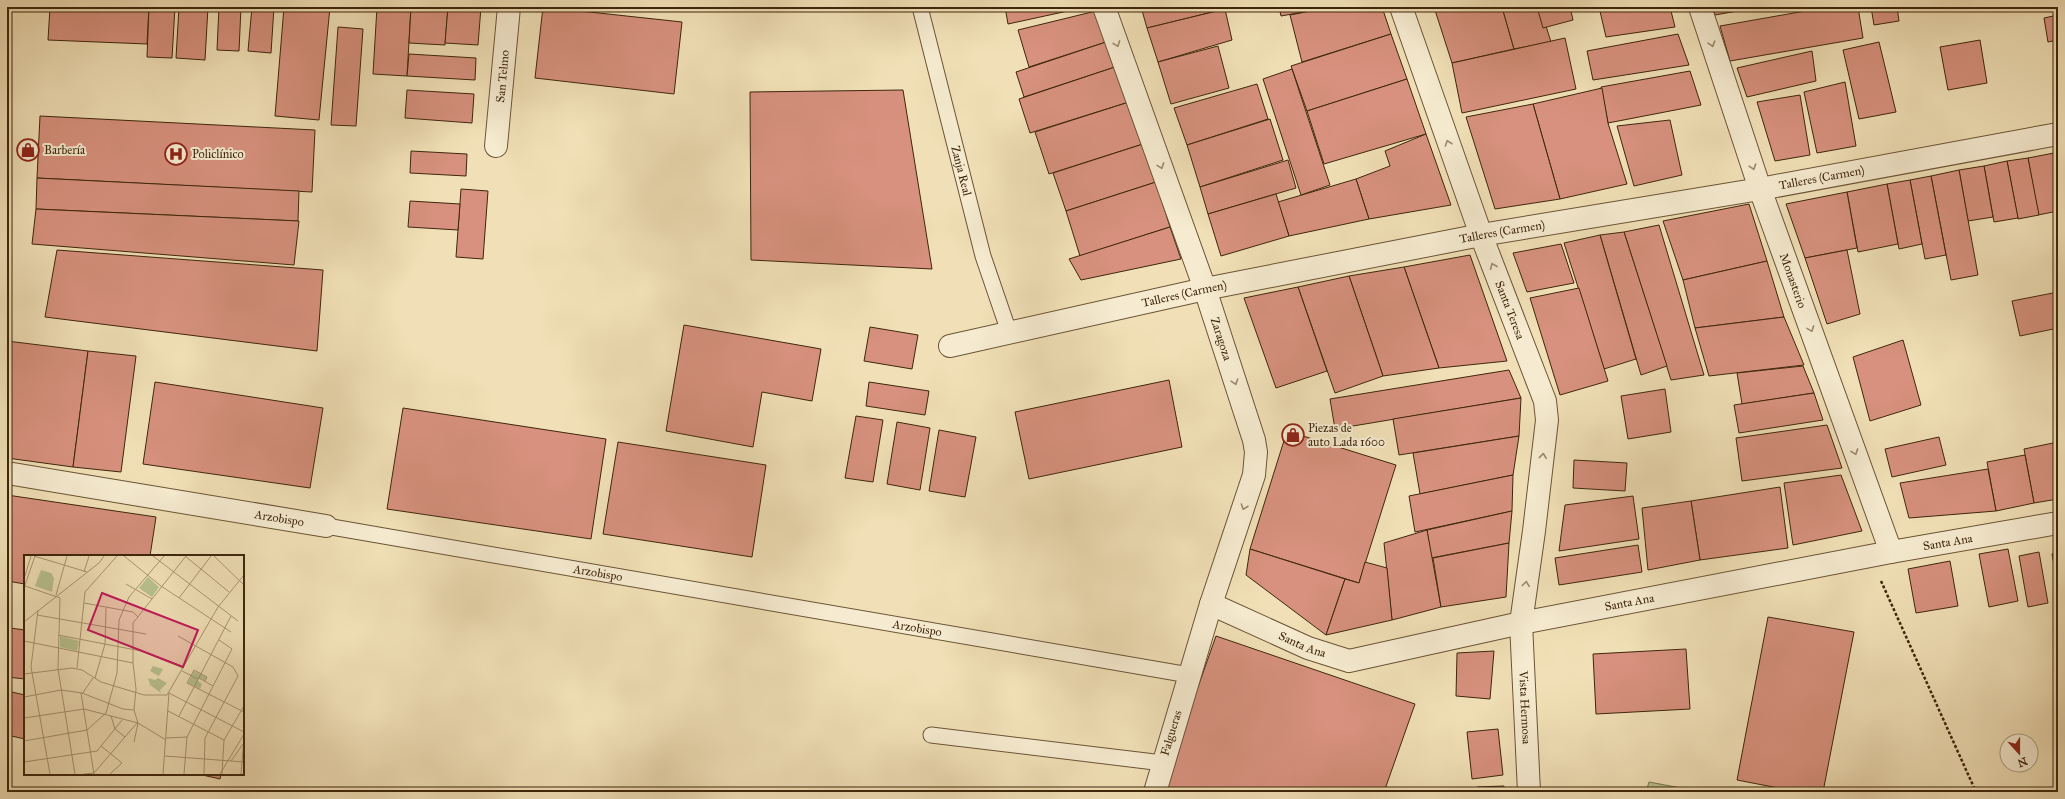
<svg xmlns="http://www.w3.org/2000/svg" width="2065" height="799" viewBox="0 0 2065 799" font-family="'IM FELL Great Primer',serif">
	<rect width="100%" height="100%" fill="#f1e0b7"/>
	<filter id="stains"><feTurbulence type="fractalNoise" baseFrequency=".005" numOctaves="4"/><feColorMatrix values="0 0 0 0 .2 0 0 0 0 .09 0 0 0 0 .02 0 0 0 .5 -.17"/></filter>
	<radialGradient id="worn" r=".72"><stop offset=".6" stop-color="#630" stop-opacity="0"/><stop offset="1" stop-color="#630" stop-opacity=".3"/></radialGradient>
	<!-- green -->
	<polygon fill="#b8c28f" stroke="#7b744d" points="1649,782 1702,792 1646,792"/>
	<!-- building -->
	<g fill="#d7917e" stroke="#3e260b">
		<polygon points="50,7 149,7 147,44 48,40"/>
		<polygon points="149,7 175,7 172,58 147,57"/>
		<polygon points="179,7 208,7 205,60 176,58"/>
		<polygon points="219,7 241,7 239,51 217,50"/>
		<polygon points="252,7 274,7 271,53 248,51"/>
		<polygon points="284,7 330,7 319,120 275,116"/>
		<polygon points="377,7 411,7 407,76 373,74"/>
		<polygon points="411,7 448,7 445,45 409,43"/>
		<polygon points="448,7 481,7 478,45 445,43"/>
		<polygon points="543,7 682,22 674,94 535,78"/>
		<polygon points="1005,7 1077,7 1077,9 1008,24"/>
		<polygon points="1141,7 1224,7 1225,9 1147,28"/>
		<polygon points="1279,7 1331,7 1281,16"/>
		<polygon points="1331,7 1382,7 1391,34 1302,62 1290,15"/>
		<polygon points="1434,7 1502,7 1514,49 1452,63"/>
		<polygon points="1502,7 1540,7 1551,42 1514,49"/>
		<polygon points="1537,7 1570,7 1573,20 1543,28"/>
		<polygon points="1599,7 1670,7 1675,27 1606,37"/>
		<polygon points="1712,7 1760,7 1715,15"/>
		<polygon points="1828,7 1858,7 1863,38 1730,61 1720,26"/>
		<polygon points="1871,7 1897,7 1899,21 1874,25"/>
		<polygon points="1225,9 1232,40 1158,62 1147,28"/>
		<polygon points="1096,11 1106,42 1029,67 1018,30"/>
		<polygon points="2058,15 2058,40 2048,42 2044,18"/>
		<polygon points="338,27 363,29 356,126 331,125"/>
		<polygon points="1391,34 1407,79 1307,111 1291,66"/>
		<polygon points="1678,34 1689,65 1593,80 1587,51"/>
		<polygon points="1565,38 1576,89 1462,113 1452,63"/>
		<polygon points="1980,40 1987,83 1948,90 1940,47"/>
		<polygon points="1106,42 1115,67 1024,97 1016,72"/>
		<polygon points="1879,42 1896,112 1859,119 1843,50"/>
		<polygon points="1218,46 1229,88 1171,104 1158,62"/>
		<polygon points="1812,51 1816,81 1747,97 1737,68"/>
		<polygon points="409,54 476,58 475,80 407,76"/>
		<polygon points="1115,67 1129,102 1030,133 1019,99"/>
		<polygon points="1292,69 1330,185 1301,195 1263,79"/>
		<polygon points="1690,71 1701,105 1608,123 1601,87"/>
		<polygon points="1407,79 1426,134 1324,164 1307,111"/>
		<polygon points="1845,82 1856,146 1817,153 1804,92"/>
		<polygon points="1257,84 1268,119 1187,145 1174,108"/>
		<polygon points="1602,88 1608,123 1627,184 1560,199 1533,104"/>
		<polygon points="407,90 474,94 472,123 405,118"/>
		<polygon points="903,90 932,269 751,260 750,92"/>
		<polygon points="1800,95 1810,155 1775,161 1757,102"/>
		<polygon points="1129,102 1143,144 1049,174 1035,132"/>
		<polygon points="1533,104 1560,199 1495,209 1466,117"/>
		<polygon points="40,116 315,130 312,192 37,178"/>
		<polygon points="1270,119 1283,160 1200,187 1187,145"/>
		<polygon points="1670,120 1682,175 1634,186 1617,126"/>
		<polygon points="1426,134 1451,205 1369,219 1356,179 1390,166 1385,151"/>
		<polygon points="1143,144 1156,182 1066,211 1053,173"/>
		<polygon points="411,151 467,154 466,176 410,173"/>
		<polygon points="2058,152 2058,175 2054,153"/>
		<polygon points="2054,153 2058,175 2058,211 2038,215 2028,158"/>
		<polygon points="2028,158 2039,215 2018,219 2007,161"/>
		<polygon points="1288,160 1296,188 1208,214 1200,187"/>
		<polygon points="2007,161 2018,218 1994,222 1984,166"/>
		<polygon points="1984,166 1993,217 1968,221 1959,170"/>
		<polygon points="1959,170 1978,275 1951,280 1931,176"/>
		<polygon points="1931,176 1946,255 1925,259 1910,180"/>
		<polygon points="37,178 299,191 298,221 36,209"/>
		<polygon points="1356,179 1369,219 1289,236 1278,202"/>
		<polygon points="1910,180 1922,244 1899,249 1887,184"/>
		<polygon points="1156,182 1170,227 1080,256 1066,211"/>
		<polygon points="1887,184 1898,244 1858,252 1847,192"/>
		<polygon points="461,189 488,191 483,259 456,257"/>
		<polygon points="1847,192 1857,248 1805,258 1786,204"/>
		<polygon points="1276,194 1289,236 1221,256 1208,214"/>
		<polygon points="410,201 460,204 458,230 408,227"/>
		<polygon points="1749,204 1767,261 1683,280 1663,221"/>
		<polygon points="36,209 299,221 294,265 32,244"/>
		<polygon points="1659,225 1704,375 1671,380 1624,232"/>
		<polygon points="1170,227 1181,259 1081,280 1069,259"/>
		<polygon points="1624,232 1667,366 1641,375 1600,235"/>
		<polygon points="1600,235 1636,359 1604,369 1564,243"/>
		<polygon points="1561,244 1574,283 1527,292 1513,253"/>
		<polygon points="57,250 323,270 317,351 45,317"/>
		<polygon points="1847,250 1860,314 1827,324 1805,258"/>
		<polygon points="1470,255 1507,361 1439,368 1404,267"/>
		<polygon points="1767,261 1784,317 1695,328 1683,280"/>
		<polygon points="1404,267 1439,368 1383,376 1349,276"/>
		<polygon points="1349,276 1383,376 1335,393 1298,287"/>
		<polygon points="1298,287 1327,371 1276,388 1244,298"/>
		<polygon points="1579,288 1608,381 1560,395 1530,298"/>
		<polygon points="2058,292 2058,328 2020,336 2012,301"/>
		<polygon points="1784,317 1804,365 1709,376 1695,328"/>
		<polygon points="684,325 821,349 812,401 762,392 753,447 666,431"/>
		<polygon points="870,327 918,335 912,369 864,361"/>
		<polygon points="1903,340 1921,405 1870,421 1853,357"/>
		<polygon points="7,341 88,351 73,467 7,458"/>
		<polygon points="88,351 136,356 121,472 73,467"/>
		<polygon points="1803,366 1814,393 1742,404 1737,373"/>
		<polygon points="1509,370 1521,398 1335,429 1330,399"/>
		<polygon points="1169,380 1182,447 1029,479 1015,412"/>
		<polygon points="155,382 323,408 310,488 143,464"/>
		<polygon points="869,382 929,391 925,415 866,406"/>
		<polygon points="1665,389 1671,432 1628,439 1621,396"/>
		<polygon points="1814,393 1823,420 1739,433 1734,405"/>
		<polygon points="1521,398 1519,436 1399,455 1393,419"/>
		<polygon points="403,408 606,439 591,539 387,509"/>
		<polygon points="856,416 883,420 873,482 845,478"/>
		<polygon points="897,422 930,428 920,490 887,484"/>
		<polygon points="1827,425 1842,468 1742,481 1736,438"/>
		<polygon points="939,430 976,437 965,497 929,491"/>
		<polygon points="1287,431 1396,465 1359,583 1250,549"/>
		<polygon points="1519,436 1513,475 1420,494 1413,453"/>
		<polygon points="1939,437 1946,465 1892,477 1885,449"/>
		<polygon points="618,442 766,465 752,557 603,534"/>
		<polygon points="2058,442 2058,499 2034,503 2024,449"/>
		<polygon points="2025,455 2034,503 1996,511 1987,462"/>
		<polygon points="1574,460 1627,463 1625,491 1573,488"/>
		<polygon points="1988,469 1996,511 1909,518 1900,483"/>
		<polygon points="1513,475 1512,511 1415,532 1409,496"/>
		<polygon points="1841,475 1862,531 1793,545 1784,483"/>
		<polygon points="1780,487 1788,548 1700,560 1691,501"/>
		<polygon points="7,495 156,517 150,556 25,556 25,584 7,581"/>
		<polygon points="1633,496 1639,539 1559,551 1565,505"/>
		<polygon points="1691,501 1700,560 1648,570 1642,508"/>
		<polygon points="1512,511 1509,543 1431,558 1427,530"/>
		<polygon points="1427,530 1441,607 1392,620 1384,543"/>
		<polygon points="1509,543 1506,597 1441,607 1433,558"/>
		<polygon points="1638,545 1642,572 1559,585 1555,558"/>
		<polygon points="1250,549 1345,579 1326,635 1246,575"/>
		<polygon points="2008,549 2018,601 1989,607 1979,554"/>
		<polygon points="2039,552 2048,603 2028,607 2019,556"/>
		<polygon points="2058,553 2058,587 2052,554"/>
		<polygon points="1950,561 1958,606 1916,613 1908,569"/>
		<polygon points="1365,562 1387,568 1392,620 1326,635 1345,579 1359,583"/>
		<polygon points="1768,617 1854,632 1823,792 1799,792 1737,780"/>
		<polygon points="10,628 25,630 25,679 7,677 7,651"/>
		<polygon points="1216,636 1415,704 1384,792 1170,792 1162,789"/>
		<polygon points="1686,649 1690,709 1596,714 1593,654"/>
		<polygon points="1494,651 1490,699 1456,696 1457,653"/>
		<polygon points="7,691 25,695 25,739 7,735"/>
		<polygon points="1498,729 1503,775 1472,779 1467,732"/>
		<polygon points="198,774 221,774 220,779"/>
		<polygon points="1504,786 1504,792 1477,792 1477,787"/>
	</g>
	<g fill="none" stroke-linecap="round" stroke-linejoin="round">
		<!-- service casing -->
		<g stroke="#6b5436" stroke-width="17">
			<g id="service">
				<path id="s1" d="M920,7l63,249 26,76"/>
				<path id="s2" d="M326,526l863,149"/>
				<polyline points="931,735 1163,763"/>
			</g>
		</g>
		<!-- minor casing -->
		<g stroke="#6b5436" stroke-width="24">
			<g id="minor">
				<path id="s3" d="M1104,7l101,282 49,151 2,12 -2,23 -43,129 -56,188"/>
				<path id="s4" d="M1401,7l80,228 64,166 2,19 -13,111 -13,92 8,169"/>
				<path id="s5" d="M1700,7l60,182 131,363"/>
				<path id="s6" d="M496,146l13,-139"/>
				<path id="s7" d="M950,346l255,-57 276,-54 279,-46 298,-55"/>
				<path id="s8" d="M7,473l319,53"/>
				<path id="s9" d="M1211,604l97,44 41,13 172,-38 370,-71 167,-29"/>
			</g>
		</g>
		<!-- path -->
		<polyline stroke="#3e260b" stroke-width="2.5" stroke-dasharray="3 2" stroke-linecap="butt" points="1881,581 1976,792"/>
		<!-- service -->
		<use href="#service" stroke="#f6ebd0" stroke-width="15"/>
		<!-- minor -->
		<use href="#minor" stroke="#f6ebd0" stroke-width="22"/>
	</g>
	<!-- one-way arrows -->
	<defs><path id="oneway-chevron" d="M-2-3.5L2.5 0L-2 3.5" fill="none" stroke-width="1.6" stroke-linecap="round" stroke-linejoin="round"/></defs>
	<g stroke="#9a886e">
		<use href="#oneway-chevron" transform="translate(1117 44) rotate(70)"/>
		<use href="#oneway-chevron" transform="translate(1712 44) rotate(72)"/>
		<use href="#oneway-chevron" transform="translate(1448 143) rotate(-109)"/>
		<use href="#oneway-chevron" transform="translate(1161 166) rotate(70)"/>
		<use href="#oneway-chevron" transform="translate(1753 167) rotate(72)"/>
		<use href="#oneway-chevron" transform="translate(1493 266) rotate(-112)"/>
		<use href="#oneway-chevron" transform="translate(1811 329) rotate(70)"/>
		<use href="#oneway-chevron" transform="translate(1235 382) rotate(72)"/>
		<use href="#oneway-chevron" transform="translate(1855 452) rotate(70)"/>
		<use href="#oneway-chevron" transform="translate(1543 456) rotate(-84)"/>
		<use href="#oneway-chevron" transform="translate(1244 507) rotate(109)"/>
		<use href="#oneway-chevron" transform="translate(1526 584) rotate(-82)"/>
	</g>
	<!-- icons -->
	<defs>
		<g id="shop-ring" transform="scale(1.15)"><circle r="9.5" fill="#f6ebd0" stroke="#8f2418" stroke-width="1.5"/><path d="M-5-2.5h2.3a2.7 3.5 0 0 1 5.4 0H5L5.5 6h-11ZM-1.5-2.5h3a1.5 2.3 0 0 0-3 0Z" fill="#8f2418"/></g>
		<g id="hospital-ring" transform="scale(1.15)"><circle r="9.5" fill="#f6ebd0" stroke="#8f2418" stroke-width="1.5"/><path d="M-5-5h3v3.5h4V-5h3V5h-3V1.5h-4V5h-3Z" fill="#8f2418"/></g>
	</defs>
	<g fill-rule="evenodd">
		<use href="#shop-ring" x="28" y="150"/>
		<use href="#hospital-ring" x="176" y="154"/>
		<use href="#shop-ring" x="1293" y="435"/>
	</g>
	<g text-anchor="middle" stroke-width="4" stroke-linejoin="round" paint-order="stroke">
		<!-- street labels -->
		<g font-size="12" fill="#3e260b" stroke="#f6ebd0">
			<text dy="4" stroke="none"><textPath href="#s6" startOffset="70">San Telmo</textPath></text>
			<text dy="4" stroke="none"><textPath href="#s1" startOffset="169">Zanja Real</textPath></text>
			<text dy="4" stroke="none"><textPath href="#s7" startOffset="888">Talleres (Carmen)</textPath></text>
			<text dy="4" stroke="none"><textPath href="#s7" startOffset="564">Talleres (Carmen)</textPath></text>
			<text dy="4" stroke="none"><textPath href="#s5" startOffset="289">Monasterio</textPath></text>
			<text dy="4" stroke="none"><textPath href="#s7" startOffset="240">Talleres (Carmen)</textPath></text>
			<text dy="4" stroke="none"><textPath href="#s4" startOffset="322">Santa Teresa</textPath></text>
			<text dy="4" stroke="none"><textPath href="#s3" startOffset="352">Zaragoza</textPath></text>
			<text dy="4" stroke="none"><textPath href="#s8" startOffset="276">Arzobispo</textPath></text>
			<text dy="4" stroke="none"><textPath href="#s9" startOffset="760">Santa Ana</textPath></text>
			<text dy="4" stroke="none"><textPath href="#s2" startOffset="276">Arzobispo</textPath></text>
			<text dy="4" stroke="none"><textPath href="#s9" startOffset="436">Santa Ana</textPath></text>
			<text dy="4" stroke="none"><textPath href="#s2" startOffset="600">Arzobispo</textPath></text>
			<text dy="4" stroke="none"><textPath href="#s9" startOffset="100">Santa Ana</textPath></text>
			<text dy="4" stroke="none"><textPath href="#s4" startOffset="728">Vista Hermosa</textPath></text>
			<text transform="translate(1171 733) rotate(-73)" y="4">Falgueras</text>
		</g>
		<!-- poi labels -->
		<g font-size="12" fill="#3e260b" stroke="#f6ebd0" text-anchor="start">
			<text x="44" y="154">Barbería</text>
			<text x="192" y="158">Policlínico</text>
			<text x="1308" y="432">Piezas de<tspan x="1308" dy="14">auto Lada 1600</tspan></text>
		</g>
	</g>
	<!-- overview -->
	<g transform="translate(24 555)">
		<rect width="220" height="220" fill="#f1e0b7"/>
		<path d="M17,15l10,3 3,5 -2,14 -17,-6zM124,22l11,10 -7,10 -13,-9zM36,81l19,5 -2,10 -17,-4zM129,111l10,3 -4,7 -9,-5zM170,116l13,6 -2,4 -6,-3 -1,3 4,3 -2,5 -12,-6zM124,123l7,2 3,-2 9,5 -7,7 1,3 -11,-8z" fill="#b8c28f"/>
		<path fill="none" stroke="#a99672" stroke-width="1" d="M10,1l53,16M100,1l37,30 70,46M129,1l85,65M161,1l44,36M190,1l30,29M60,17l5,-16M0,24l7,-23M102,29l26,15M1,31l35,12 -2,71 17,105M0,33l11,-32M32,40l11,-39M155,43l32,-42M60,48l49,9 5,5M14,55l-7,57 19,107M13,60l109,19M0,67l75,-59 5,-7M34,80l83,16 42,17M154,81l55,31 5,9M0,86l109,22M53,113l8,-76 32,-36M158,116l16,8M0,119l48,-6 10,2 19,12 43,13h23l51,-88 26,-32M71,123l10,-34 1,-36M175,123l14,8M181,126l2,-4 -13,-7 -7,13 57,29M57,138l13,81M58,139l11,-16M0,142l37,-7 21,3 41,16 11,1M144,156l56,29M87,161l4,13 10,8M155,161l52,-100M0,163l60,-9 54,14 28,17M142,183l21,-1M0,186l63,-11 19,-17 11,-40 2,-53 10,-23 35,-41M110,187l4,-19 -4,-13 2,-21 -3,-26v-40l53,-67M77,191l21,17 -12,11M141,201l79,6M207,206l12,-17M0,207l73,-11 25,-31M60,219l10,-1 43,-50M139,219l6,-81 75,39M160,219l3,-37 45,-88 -13,-9M180,219l1,-36 33,-62M196,219l24,-40M198,219l2,-34 20,-34M217,219l3,-35"/>
		<path fill="#c2185b" fill-opacity="0.15" stroke="#c2185b" stroke-width="2" d="M78,38l96,37 -15,37 -95,-37z"/>
		<rect width="220" height="220" fill="none" stroke="#3e260b" stroke-width="2"/>
	</g>
	<!-- margin -->
	<rect width="2065" height="799" fill="none" stroke="#f1e0b7" stroke-width="24"/>
	<rect x="8" y="8" width="2049" height="783" fill="none" stroke="#3e260b" stroke-width="2"/>
	<rect x="12" y="12" width="2041" height="775" fill="none" stroke="#3e260b"/>
	<!-- north arrow -->
	<g transform="translate(2019 753) rotate(159)"><circle r="19" fill="#f6ebd0" stroke="#ac9c81"/>
	<path d="M0-3L7 15L0 10L-7 15Z" fill="#8f2418"/>
	<text y="-6" font-size="11" font-weight="bold" text-anchor="middle" fill="#3e260b">N</text>
	</g>
	<rect width="100%" height="100%" filter="url(#stains)"/>
	<rect width="100%" height="100%" fill="url(#worn)"/>
</svg>
